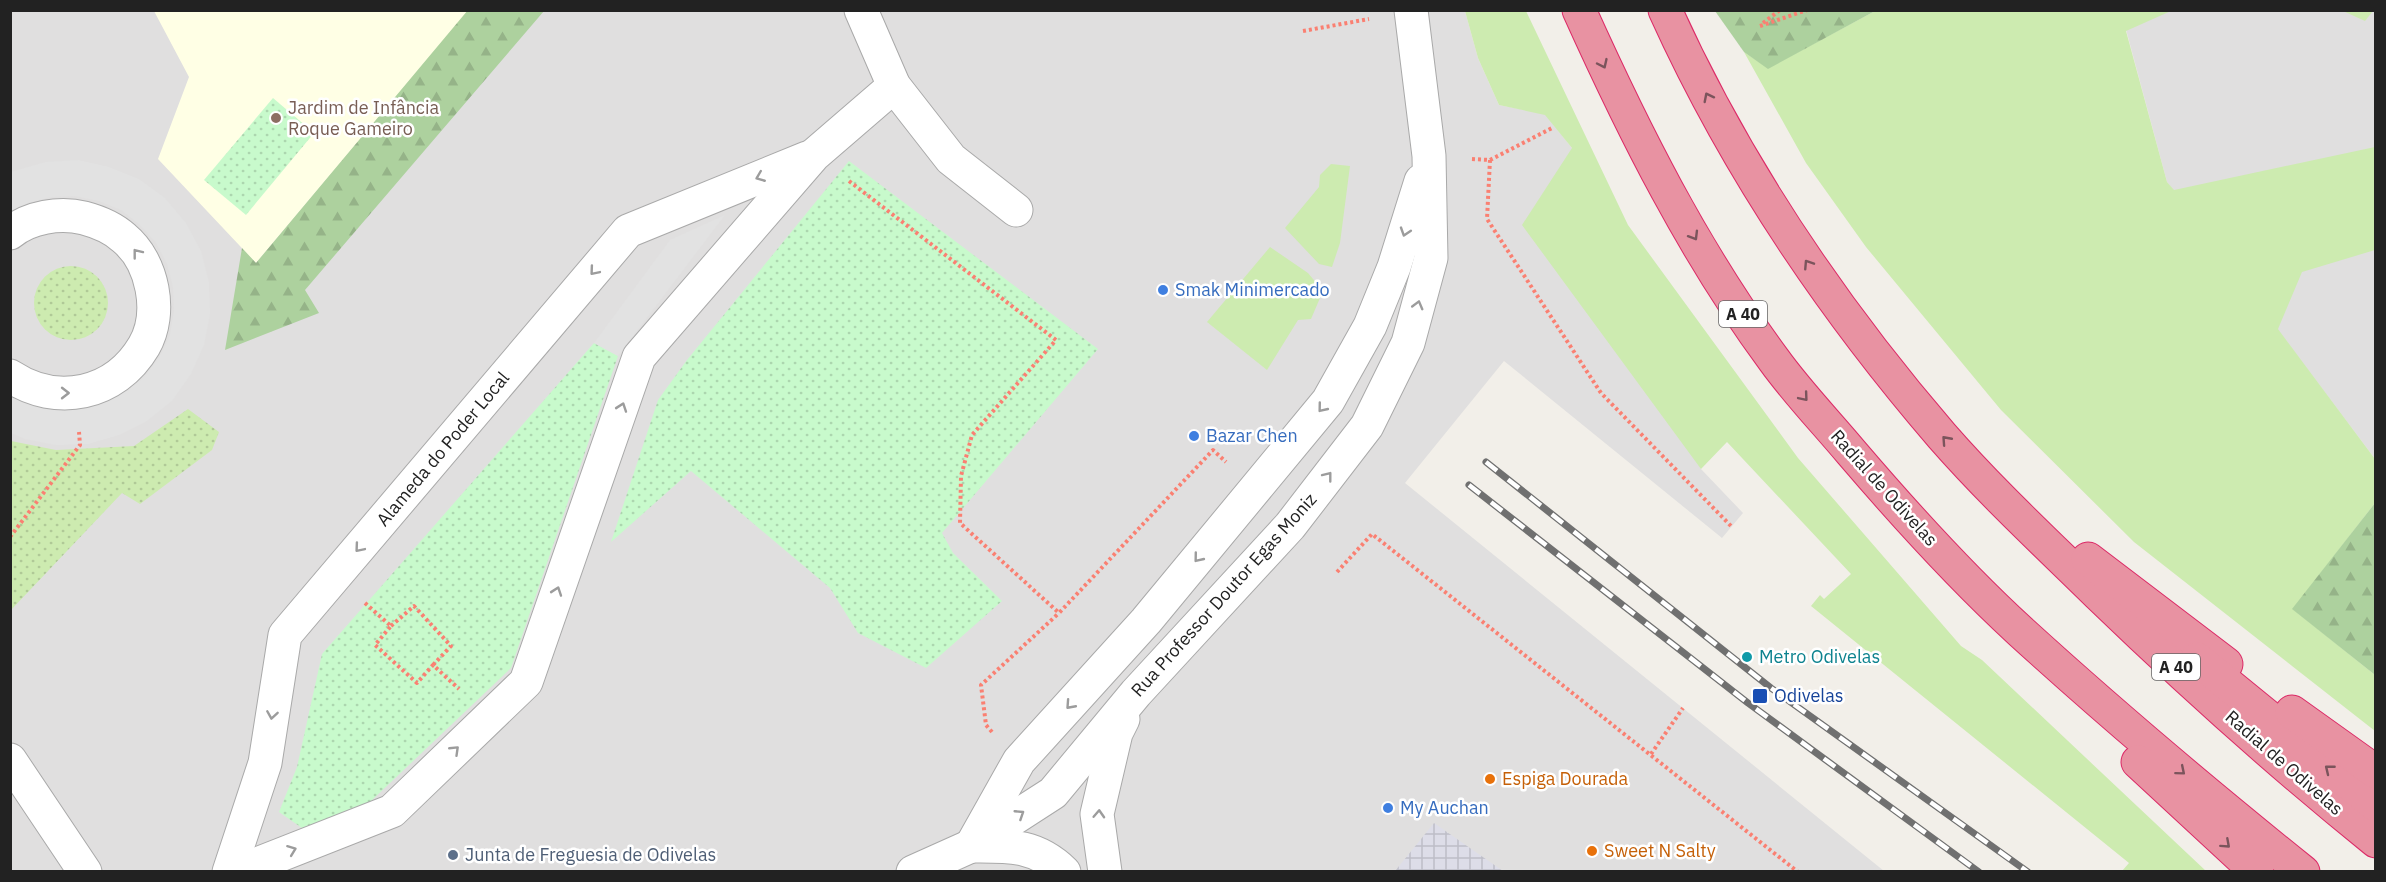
<svg xmlns="http://www.w3.org/2000/svg" width="2386" height="882" viewBox="0 0 2386 882" font-family="'IBM Plex Sans',sans-serif">
	<defs>
		<pattern id="forest-firs" width="22" height="20" patternUnits="userSpaceOnUse" patternTransform="scale(1.5)"><rect width="22" height="20" fill="#add19e"/><path d="M5 1l3.5 6h-7zM16 11l3.5 6h-7z" fill="#95b388"/></pattern>
		<pattern id="park-dots" width="8" height="8" patternUnits="userSpaceOnUse" patternTransform="scale(1.5)"><rect width="8" height="8" fill="#c8facc"/><path d="M2 2h.1M6 6h.1" fill="none" stroke="#acd6af" stroke-width="1.8" stroke-linecap="round"/></pattern>
		<pattern id="garden-dots" width="8" height="8" patternUnits="userSpaceOnUse" patternTransform="scale(1.5)"><rect width="8" height="8" fill="#cdebb0"/><path d="M2 2h.1M6 6h.1" fill="none" stroke="#b0c997" stroke-width="1.8" stroke-linecap="round"/></pattern>
		<pattern id="plaza-grid" width="8" height="8" patternUnits="userSpaceOnUse" patternTransform="scale(1.5)"><rect width="8" height="8" fill="#dddde8"/><path d="M0 4h8M4 0v8" fill="none" stroke="#bdbdc7"/></pattern>
	</defs>
	<rect width="100%" height="100%" fill="#f2efe9"/>
	<!-- residential -->
	<g fill="#e0dfdf">
		<polygon points="10,11 1465,11 1478,58 1499,105 1545,114 1572,148 1701,469 1743,513 1722,538 1504,361 1405,483 1884,871 11,871"/>
		<polygon points="2121,11 2375,11 2375,459 2167,182"/>
	</g>
	<!-- education -->
	<polygon fill="#ffffe5" points="154,11 468,11 256,263 158,159 189,77"/>
	<!-- grass -->
	<g fill="#cdebb0">
		<polygon points="1465,11 1526,11 1628,225 1798,458 1961,646 1982,660 2206,871 2122,871 2129,863 1811,606 1820,595 1824,599 1851,574 1727,442 1701,469 1522,225 1572,148 1545,115 1499,105 1478,58"/>
		<polygon points="1875,11 2171,11 2126,31 2167,182 2174,190 2375,147 2375,250 2302,272 2278,329 2375,459 2375,503 2293,609 2375,675 2375,731 2134,542 2001,410 1866,247 1806,163 1744,52 1768,68"/>
		<polygon points="2343,11 2373,11 2365,21"/>
		<polygon points="1331,164 1350,166 1340,243 1332,267 1319,264 1285,228 1319,187 1320,175"/>
		<polygon points="1270,247 1308,273 1323,291 1311,319 1298,320 1267,370 1207,322"/>
	</g>
	<!-- forest -->
	<g fill="url(#forest-firs)">
		<polygon points="468,10 544,11 305,290 319,313 225,350 242,248 256,263"/>
		<polygon points="1715,11 1875,11 1768,69 1744,52"/>
		<polygon points="2375,503 2375,675 2292,609"/>
	</g>
	<!-- park -->
	<g fill="url(#park-dots)">
		<polygon points="273,98 314,133 246,215 204,180"/>
		<polygon points="849,161 1098,349 942,533 953,553 1002,601 926,668 858,633 830,588 691,471 611,542 658,400 687,360"/>
		<polygon points="594,343 618,356 511,668 370,802 302,828 279,812 297,767 322,654"/>
	</g>
	<!-- garden -->
	<g fill="url(#garden-dots)">
		<circle cx="71" cy="303" r="37"/>
		<polygon points="188,409 219,432 212,450 140,504 122,493 11,610 11,441 56,450 134,446"/>
	</g>
	<!-- parking -->
	<g fill="#e2e2e2">
		<polygon points="78,160 109,167 139,179 165,198 186,223 201,251 209,282 210,314 204,345 191,374 172,401 147,421 119,435 88,444 56,445 25,439 11,433 10,393 35,405 59,409 83,408 106,402 127,391 145,376 160,356 170,335 174,311 173,287 167,264 156,243 140,225 121,210 99,201 75,196 51,197 28,203 11,212 11,172 46,162"/>
		<polygon points="725,215 618,356 594,343 670,240"/>
	</g>
	<!-- plaza -->
	<polygon fill="url(#plaza-grid)" points="1434,823 1503,871 1395,871"/>
	<g fill="none" stroke-linecap="round" stroke-linejoin="round">
		<!-- street casing -->
		<g stroke="#a9a9a9" stroke-width="35">
			<g id="street">
				<polyline points="861,10 894,86 951,159 1016,210"/>
				<path d="M10,233c19,-16 50,-21 74,-15 15,4 28,9 40,20 29,24 39,75 20,108 -29,49 -87,61 -134,30"/>
				<polyline points="10,760 85,872"/>
				<polyline points="974,841 1019,761 1146,621 1328,401 1370,326 1394,267 1421,181"/>
				<path d="M971,846c38,0 64,-2 93,26"/>
				<polyline points="229,872 265,763 285,635 628,231 807,158"/>
				<polyline points="237,872 392,811 526,682 639,357 814,155 894,86"/>
				<polyline points="913,872 971,846 1053,793 1136,693 1290,526 1367,426 1408,343 1431,258 1429,156 1411,10"/>
				<polyline points="1105,872 1097,814 1116,733 1123,719"/>
			</g>
		</g>
		<!-- highway casing -->
		<g stroke="#dc2a67" stroke-width="35">
			<g id="highway">
				<path d="M1579,10c55,122 115,242 195,350 23,32 51,61 77,92 53,62 108,123 169,179 91,83 186,163 283,241"/>
				<path d="M1665,10c71,157 165,296 277,426 49,56 103,106 156,158 89,86 181,169 278,247"/>
				<polyline points="2088,559 2226,664"/>
				<polyline points="2197,659 2376,805"/>
				<polyline points="2292,712 2376,772"/>
				<polyline points="2138,762 2257,872"/>
			</g>
		</g>
		<!-- path -->
		<g stroke="#fa8072" stroke-width="4" stroke-dasharray="3 3" stroke-linecap="butt">
			<polyline points="1763,23 1780,10"/>
			<polyline points="1760,26 1807,10"/>
			<polyline points="1303,31 1369,19"/>
			<polyline points="1472,159 1490,160 1487,219 1601,393 1731,526"/>
			<polyline points="1490,160 1554,127"/>
			<polyline points="849,181 1056,340 972,435 961,476 960,523 1059,613 1213,450 1226,462"/>
			<polyline points="10,537 80,445 79,432"/>
			<polyline points="1337,572 1372,534 1798,872"/>
			<polyline points="365,603 391,626 375,645 417,683 433,665 459,689"/>
			<polyline points="10,606 10,610"/>
			<polyline points="391,626 414,606 451,646 433,665"/>
			<polyline points="992,732 986,725 981,685 1059,613"/>
			<polyline points="1651,754 1683,708"/>
		</g>
		<!-- street -->
		<use href="#street" stroke="#fff" stroke-width="33"/>
		<!-- highway -->
		<use href="#highway" stroke="#e892a2" stroke-width="33"/>
		<!-- rail casing -->
		<g stroke="#707070" stroke-width="7">
			<g id="rail">
				<polyline points="1486,462 1771,688 2028,872"/>
				<polyline points="1469,485 1748,703 1979,872"/>
			</g>
		</g>
		<!-- rail -->
		<use href="#rail" stroke="#fff" stroke-width="4.5" stroke-dasharray="14" stroke-linecap="butt"/>
	</g>
	<!-- one-way arrows -->
	<defs><path id="oneway-chevron" d="M-2-3.5L2.5 0L-2 3.5" fill="none" stroke-width="1.6" stroke-linecap="round" stroke-linejoin="round" transform="scale(1.5)"/></defs>
	<g stroke="#7b545c">
		<use href="#oneway-chevron" transform="translate(1603 64) rotate(65)"/>
		<use href="#oneway-chevron" transform="translate(1708 97) rotate(-117)"/>
		<use href="#oneway-chevron" transform="translate(1694 236) rotate(59)"/>
		<use href="#oneway-chevron" transform="translate(1808 264) rotate(-123)"/>
		<use href="#oneway-chevron" transform="translate(1804 397) rotate(50)"/>
		<use href="#oneway-chevron" transform="translate(1946 440) rotate(-132)"/>
		<use href="#oneway-chevron" transform="translate(2329 769) rotate(-141)"/>
		<use href="#oneway-chevron" transform="translate(2181 771) rotate(40)"/>
		<use href="#oneway-chevron" transform="translate(2226 844) rotate(42)"/>
	</g>
	<g stroke="#9c9c9c">
		<use href="#oneway-chevron" transform="translate(760 177) rotate(158)"/>
		<use href="#oneway-chevron" transform="translate(1405 232) rotate(108)"/>
		<use href="#oneway-chevron" transform="translate(137 253) rotate(-128)"/>
		<use href="#oneway-chevron" transform="translate(594 271) rotate(130)"/>
		<use href="#oneway-chevron" transform="translate(1418 305) rotate(-75)"/>
		<use href="#oneway-chevron" transform="translate(65 393)"/>
		<use href="#oneway-chevron" transform="translate(622 407) rotate(-71)"/>
		<use href="#oneway-chevron" transform="translate(1322 408) rotate(129)"/>
		<use href="#oneway-chevron" transform="translate(1328 476) rotate(-52)"/>
		<use href="#oneway-chevron" transform="translate(359 548) rotate(130)"/>
		<use href="#oneway-chevron" transform="translate(1198 558) rotate(129)"/>
		<use href="#oneway-chevron" transform="translate(557 591) rotate(-71)"/>
		<use href="#oneway-chevron" transform="translate(1070 705) rotate(132)"/>
		<use href="#oneway-chevron" transform="translate(272 715) rotate(99)"/>
		<use href="#oneway-chevron" transform="translate(455 750) rotate(-44)"/>
		<use href="#oneway-chevron" transform="translate(1020 814) rotate(-33)"/>
		<use href="#oneway-chevron" transform="translate(1099 814) rotate(-87)"/>
		<use href="#oneway-chevron" transform="translate(292 850) rotate(-21)"/>
	</g>
	<!-- markers -->
	<circle fill="#8d6e63" stroke="#fff" stroke-width="2" cx="276" cy="118" r="6"/>
	<g fill="#3f7fe0" stroke="#fff" stroke-width="2">
		<circle cx="1163" cy="290" r="6"/>
		<circle cx="1194" cy="436" r="6"/>
		<circle cx="1388" cy="808" r="6"/>
	</g>
	<circle fill="#0f9aa8" stroke="#fff" stroke-width="2" cx="1747" cy="657" r="6"/>
	<rect fill="#1a4fb4" stroke="#fff" stroke-width="2" x="1752" y="688" width="16" height="16" rx="3"/>
	<g fill="#e8710a" stroke="#fff" stroke-width="2">
		<circle cx="1490" cy="779" r="6"/>
		<circle cx="1592" cy="851" r="6"/>
	</g>
	<circle fill="#5c6f8a" stroke="#fff" stroke-width="2" cx="453" cy="855" r="6"/>
	<g text-anchor="middle" stroke-width="5" stroke-linejoin="round" paint-order="stroke">
		<!-- shield labels -->
		<g fill="#fff" stroke="#646464" stroke-width="1.5">
			<rect x="1719" y="301" width="48" height="26" rx="4.5"/>
			<rect x="2152" y="654" width="48" height="26" rx="4.5"/>
		</g>
		<g font-size="16" font-weight="bold" fill="#222">
			<text x="1743" y="320">A 40</text>
			<text x="2176" y="673">A 40</text>
		</g>
		<!-- education labels -->
		<g font-size="18" fill="#785e54" stroke="#fff" text-anchor="start">
			<text x="288" y="114">Jardim de Infância<tspan x="288" dy="21">Roque Gameiro</tspan></text>
		</g>
		<!-- shop labels -->
		<g font-size="18" fill="#366cbe" stroke="#fff" text-anchor="start">
			<text x="1175" y="296">Smak Minimercado</text>
			<text x="1206" y="442">Bazar Chen</text>
			<text x="1400" y="814">My Auchan</text>
		</g>
		<!-- street labels -->
		<g font-size="18" fill="#222" stroke="#fff">
			<text transform="translate(443 449) rotate(-50)" y="6">Alameda do Poder Local</text>
			<text transform="translate(1884 488) rotate(48)" y="6">Radial de Odivelas</text>
			<text transform="translate(1224 595) rotate(-48)" y="6">Rua Professor Doutor Egas Moniz</text>
			<text transform="translate(2284 763) rotate(41)" y="6">Radial de Odivelas</text>
		</g>
		<!-- culture labels -->
		<g font-size="18" fill="#0d838f" stroke="#fff" text-anchor="start">
			<text x="1759" y="663">Metro Odivelas</text>
		</g>
		<!-- transit labels -->
		<g font-size="18" fill="#164399" stroke="#fff" text-anchor="start">
			<text x="1774" y="702">Odivelas</text>
		</g>
		<!-- food labels -->
		<g font-size="18" fill="#c56008" stroke="#fff" text-anchor="start">
			<text x="1502" y="785">Espiga Dourada</text>
			<text x="1604" y="857">Sweet N Salty</text>
		</g>
		<!-- service labels -->
		<g font-size="18" fill="#4e5e75" stroke="#fff" text-anchor="start">
			<text x="465" y="861">Junta de Freguesia de Odivelas</text>
		</g>
	</g>
	<!-- border -->
	<rect width="2386" height="882" fill="none" stroke="#222222" stroke-width="24"/>
</svg>
